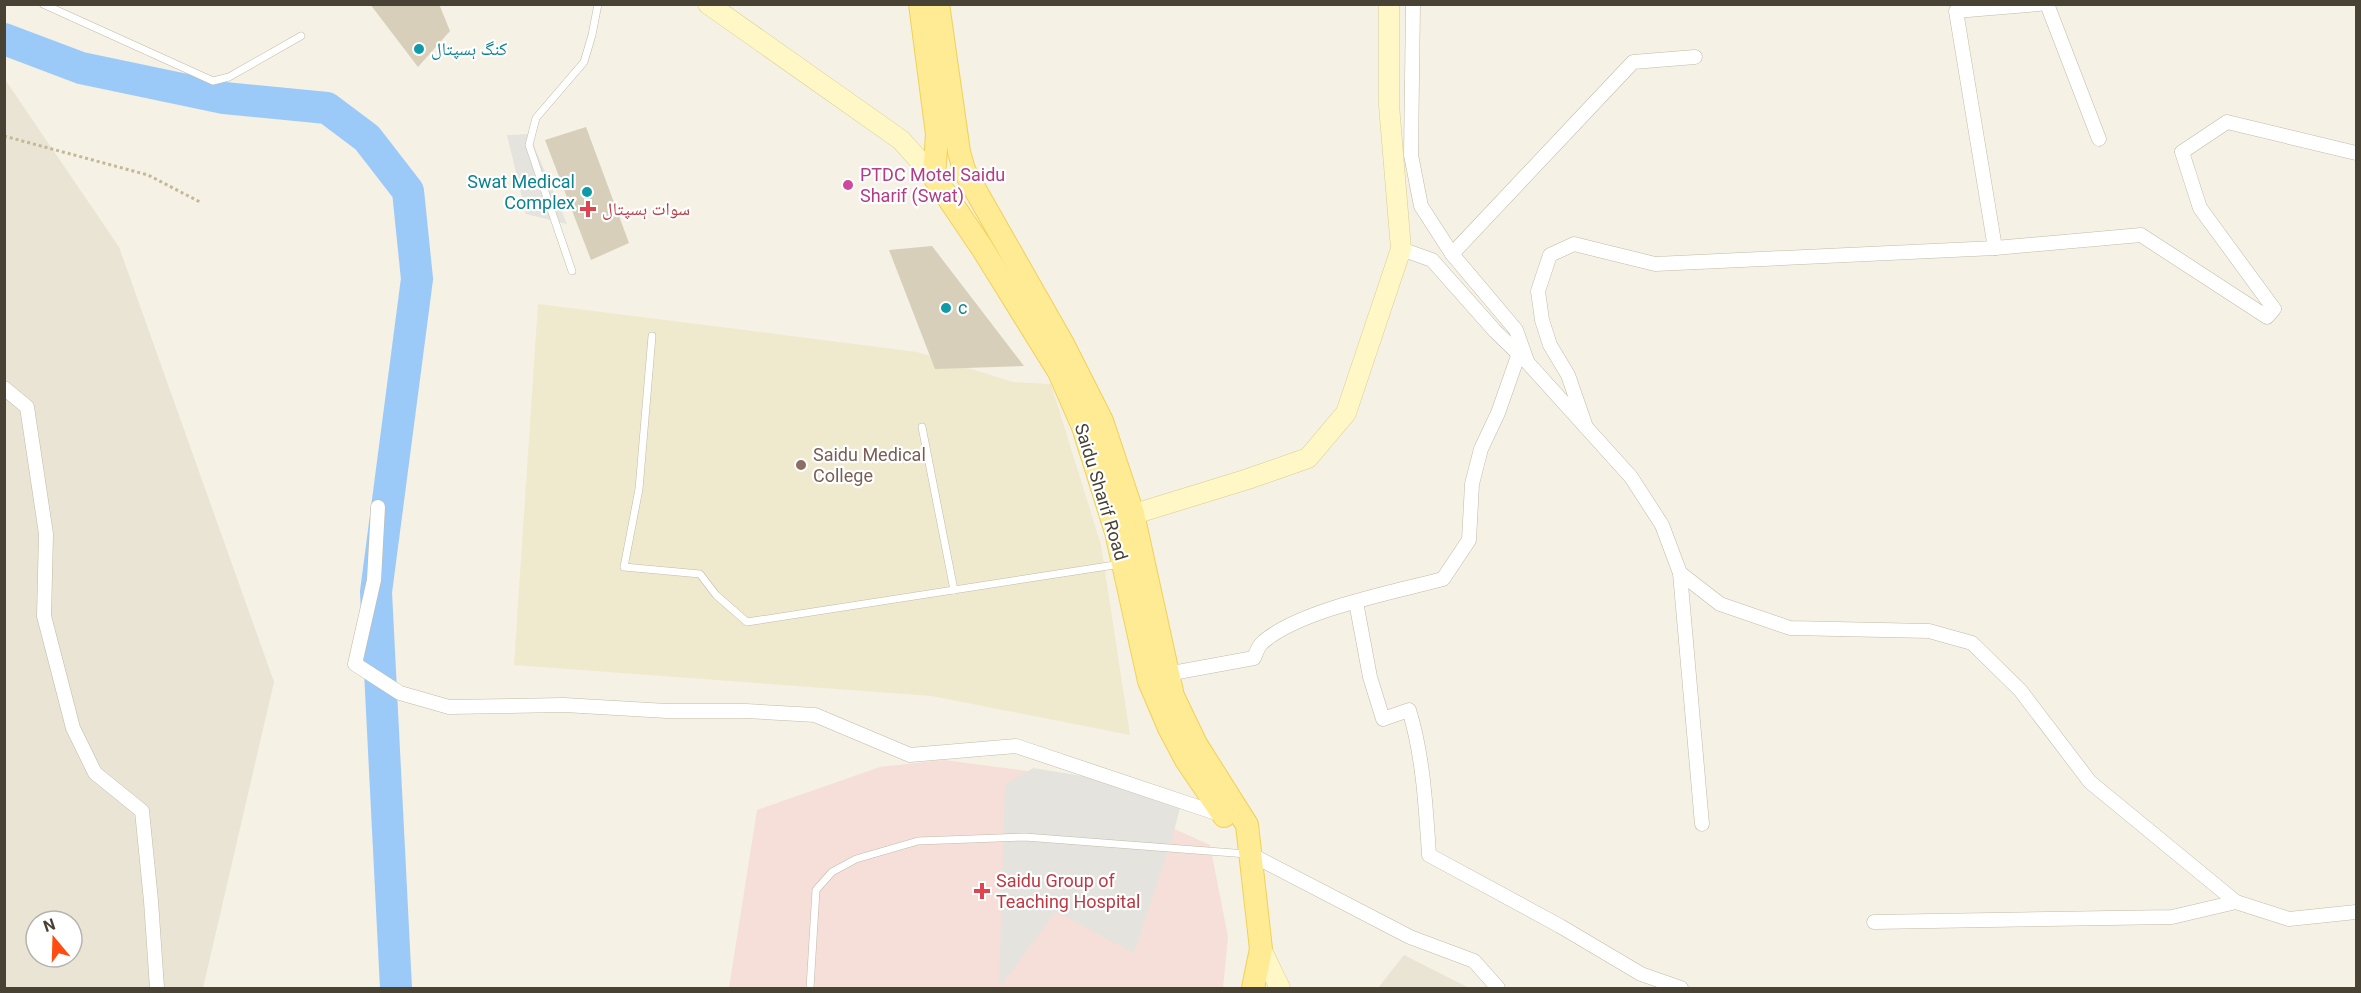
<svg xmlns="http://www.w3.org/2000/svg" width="2361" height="993" viewBox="0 0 2361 993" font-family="Roboto,'Noto Naskh Arabic',sans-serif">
	<rect width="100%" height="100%" fill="#f5f1e5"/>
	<!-- residential -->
	<g fill="#e9e4d3" fill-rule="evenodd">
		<path d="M4,78l115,169 155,435 -71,306h-198zM36,921h36v36h-36z"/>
		<polygon points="1404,955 1469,988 1378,988"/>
	</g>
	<!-- education -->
	<polygon fill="#efe9ce" points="538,304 917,352 1013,382 1051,384 1101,545 1130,735 932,696 514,665"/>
	<!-- medical -->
	<polygon fill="#f6dfd8" points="944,760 1027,771 1117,803 1210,845 1228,937 1223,988 729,988 757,810 880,767"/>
	<!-- parking -->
	<g fill="#e5e3de">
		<polygon points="529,134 567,224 526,214 507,135"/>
		<polygon points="1033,768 1082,776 1147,794 1180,808 1172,839 1134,953 1056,912 999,988 1005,785"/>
	</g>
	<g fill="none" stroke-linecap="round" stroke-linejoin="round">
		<!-- river -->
		<polyline stroke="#9bc9f8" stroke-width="32" points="4,39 81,68 224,98 327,108 367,138 408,191 417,279 376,592 396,988"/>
	</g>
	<!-- building -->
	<g fill="#d7cfba">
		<polygon points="370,4 439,4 450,31 418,67"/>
		<polygon points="586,127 629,243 591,260 545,140"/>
		<polygon points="932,246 1024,366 935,369 889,250"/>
	</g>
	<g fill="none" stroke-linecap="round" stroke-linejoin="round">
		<!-- lane casing -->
		<g stroke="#c1bba7" stroke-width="8">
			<g id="lane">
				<polyline points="43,4 213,81 229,77 301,36"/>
				<polyline points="572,271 529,145 536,118 584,62 592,35 598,4"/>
				<polyline points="652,336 639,489 624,567 700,574 716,595 747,622 1121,564"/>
				<polyline points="922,427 954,590"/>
				<polyline points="810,988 816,890 832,872 856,859 918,841 1025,837 1247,854"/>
			</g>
		</g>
		<!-- street casing -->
		<g stroke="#c1bba7" stroke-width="15">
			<g id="street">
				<polyline points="1413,4 1411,155 1421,206 1452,254 1516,330 1527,361"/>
				<polyline points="2047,4 2099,139"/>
				<polyline points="1995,248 1956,11 2039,4"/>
				<polyline points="1401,249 1432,260 1495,331 1528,363 1631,477 1662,525 1680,573 1702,824"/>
				<polyline points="1452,254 1633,62 1695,57"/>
				<polyline points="4,388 27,407 46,534 44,616 73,728 95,773 142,811 151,901 157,988"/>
				<polyline points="1586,427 1568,375 1550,345 1542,320 1538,291 1550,255 1574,244 1655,264 1995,248 2141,235 2267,317 2274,309 2200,208 2182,152 2227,122 2356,153"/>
				<polyline points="378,507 374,580 355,664 400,693 449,707 564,705 667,711 746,711 815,715 910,755 1016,746 1222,815"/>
				<polyline points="1680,573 1720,604 1790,628 1929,631 1972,643 2020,690 2090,782 2236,902 2289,919 2356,912"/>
				<path d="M1356,602l14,75 13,42 26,-9c14,44 17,99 20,145l131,71 81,48 40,14"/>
				<path d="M1167,674l87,-16c2,-5 4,-12 9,-16 37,-32 131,-50 180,-63l26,-39 3,-56 9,-35 17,-36 20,-57"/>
				<polyline points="1250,854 1410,937 1474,961 1498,988"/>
				<polyline points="1874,922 2172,917 2236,902"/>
			</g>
		</g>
		<!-- secondary casing -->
		<g stroke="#d9cd90" stroke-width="21">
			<g id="secondary">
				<polyline points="708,4 901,140 934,177"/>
				<polyline points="1118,519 1248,479 1308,458 1346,413 1401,249 1389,105 1389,4"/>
				<polyline points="1261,949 1280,988"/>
			</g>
		</g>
		<!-- primary casing -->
		<g stroke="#f0d158" stroke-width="24">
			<g id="primary">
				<polyline points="920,4 937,134 934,177 982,248 1059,372 1083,427 1116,532 1149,681 1169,728 1186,760 1224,816"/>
				<polyline points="938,4 959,152 964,170 1063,344 1102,421 1133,514 1173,696 1196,744 1247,825 1261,949 1253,988"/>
			</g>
		</g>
		<!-- path -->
		<polyline stroke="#c4b997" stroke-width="3" stroke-dasharray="3 3" stroke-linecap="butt" points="4,136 148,175 200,202"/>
		<!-- lane -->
		<use href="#lane" stroke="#fff" stroke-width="7"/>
		<!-- street -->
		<use href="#street" stroke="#fff" stroke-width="14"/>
		<!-- secondary -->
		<use href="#secondary" stroke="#fff7c5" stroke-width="20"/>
		<!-- primary -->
		<use href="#primary" stroke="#ffeb94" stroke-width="22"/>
	</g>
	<!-- markers -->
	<g fill="#0f9aa8" stroke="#fff" stroke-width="2">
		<circle cx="419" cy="49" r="6"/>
		<circle cx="587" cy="192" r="6"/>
		<circle cx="946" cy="308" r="6"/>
	</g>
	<circle fill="#d1479c" stroke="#fff" stroke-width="2" cx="848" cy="185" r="6"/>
	<g fill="#e0444e" stroke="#fff" stroke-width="2">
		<path d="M585 200h6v6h6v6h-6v6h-6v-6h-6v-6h6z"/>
		<path d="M979 882h6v6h6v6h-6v6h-6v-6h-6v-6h6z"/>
	</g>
	<circle fill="#8d6e63" stroke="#fff" stroke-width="2" cx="801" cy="465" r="6"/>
	<g text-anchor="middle" stroke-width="4.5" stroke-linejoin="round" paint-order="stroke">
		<!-- culture labels -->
		<g font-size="18" fill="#0d838f" stroke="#fff" text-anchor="start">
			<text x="431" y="55">کنگ ہسپتال</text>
			<text x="575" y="188" text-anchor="end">Swat Medical<tspan x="575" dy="21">Complex</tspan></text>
			<text x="958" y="314">c</text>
		</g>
		<!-- hotel labels -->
		<g font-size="18" fill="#b23c85" stroke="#fff" text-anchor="start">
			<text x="860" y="181">PTDC Motel Saidu<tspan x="860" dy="21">Sharif (Swat)</tspan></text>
		</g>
		<!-- health labels -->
		<g font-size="18" fill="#be3a42" stroke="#fff" text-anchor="start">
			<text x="602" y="215">سوات ہسپتال</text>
			<text x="996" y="887">Saidu Group of<tspan x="996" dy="21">Teaching Hospital</tspan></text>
		</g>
		<!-- education labels -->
		<g font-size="18" fill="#785e54" stroke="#fff" text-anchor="start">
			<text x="813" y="461">Saidu Medical<tspan x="813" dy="21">College</tspan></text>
		</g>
		<!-- street labels -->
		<g font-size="18" fill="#484234" stroke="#fff">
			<text transform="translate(1101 492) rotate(73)" y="6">Saidu Sharif Road</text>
		</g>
	</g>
	<!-- border -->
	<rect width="2361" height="993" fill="none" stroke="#484234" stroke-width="12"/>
	<!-- north arrow -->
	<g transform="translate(54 939) rotate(341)"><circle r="28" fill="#ffffff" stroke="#b6b3ae" stroke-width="1.5"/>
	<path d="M0-4.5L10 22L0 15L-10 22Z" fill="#ff4c12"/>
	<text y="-9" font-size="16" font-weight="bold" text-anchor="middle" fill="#484234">N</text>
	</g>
</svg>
